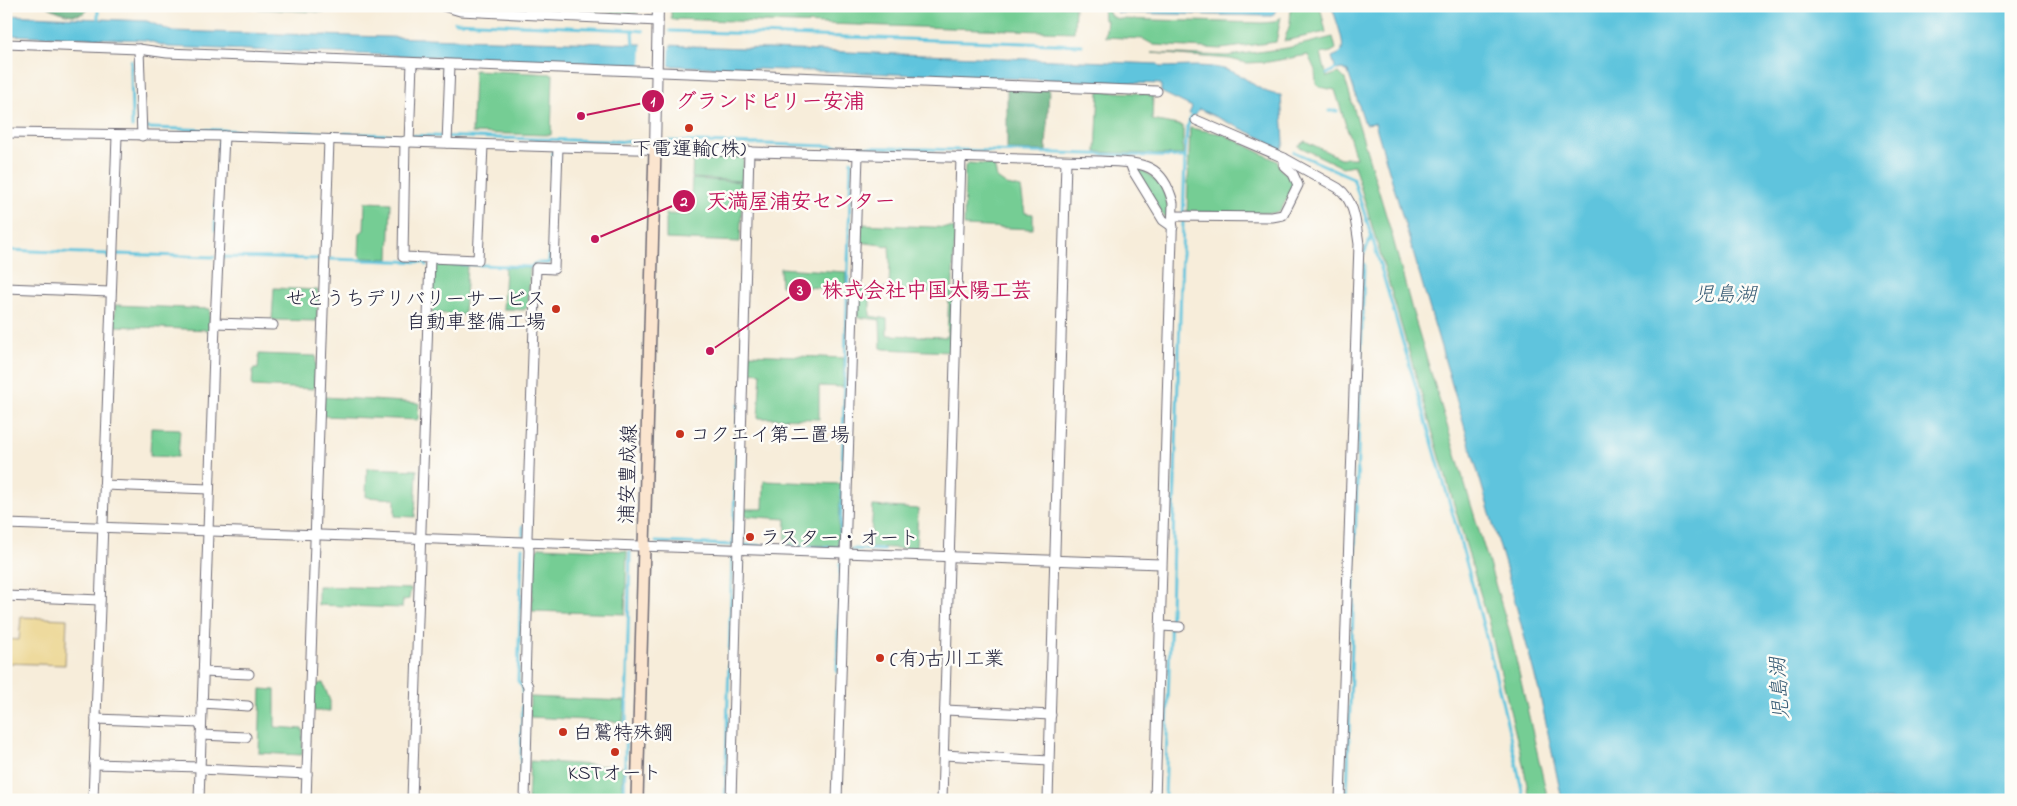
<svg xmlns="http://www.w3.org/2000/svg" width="2017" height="806" viewBox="0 0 2017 806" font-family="'Indie Flower','Klee One',sans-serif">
	<rect width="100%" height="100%" fill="#fdfcf7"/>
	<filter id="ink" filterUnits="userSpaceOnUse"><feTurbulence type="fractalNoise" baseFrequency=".02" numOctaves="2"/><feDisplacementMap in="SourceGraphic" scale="10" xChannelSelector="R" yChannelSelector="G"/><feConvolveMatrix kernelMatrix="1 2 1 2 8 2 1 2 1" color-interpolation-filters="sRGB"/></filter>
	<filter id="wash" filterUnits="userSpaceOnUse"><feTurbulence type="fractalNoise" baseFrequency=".0096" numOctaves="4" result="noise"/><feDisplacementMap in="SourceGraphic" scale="20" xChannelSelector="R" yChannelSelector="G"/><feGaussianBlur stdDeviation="1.12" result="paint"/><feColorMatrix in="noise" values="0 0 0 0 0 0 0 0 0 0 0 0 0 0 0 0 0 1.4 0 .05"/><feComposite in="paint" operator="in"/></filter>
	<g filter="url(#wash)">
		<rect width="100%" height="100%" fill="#f7edda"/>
		<!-- green -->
		<g fill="#75cd94" stroke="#4c7868" fill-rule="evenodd">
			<polygon points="203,6 336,6 323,12"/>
			<polygon points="471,6 644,6 636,13"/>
			<polygon points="671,6 1075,6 1074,32 671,19"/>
			<polygon points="1103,6 1106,7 1111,16 1118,19 1262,23 1274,22 1281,17 1276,42 1221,49 1154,45 1143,39 1105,37 1107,20 1104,20"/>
			<polygon points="1291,6 1320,6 1326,32 1284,41 1290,24"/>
			<polygon points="1333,37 1336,49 1331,52 1321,54 1327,77 1339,73 1345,79 1392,235 1412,310 1510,633 1548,800 1530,800 1523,764 1488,620 1354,165 1342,167 1298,146 1305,141 1340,158 1356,158 1335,90 1319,87 1316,84 1315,70 1308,55 1268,62 1246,63 1230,59 1152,53 1227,56 1287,48"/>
			<polygon points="474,70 553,74 551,135 472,133"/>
			<polygon points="1099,91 1153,94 1152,120 1183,126 1183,155 1096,152"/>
			<polygon points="1190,128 1223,134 1277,161 1280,169 1292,178 1294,185 1281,210 1274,213 1187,212"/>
			<polygon points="693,154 744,156 742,181 692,178"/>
			<polygon points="969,163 994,165 997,178 1007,185 1021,188 1025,213 1033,214 1033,229 964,226 965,166"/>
			<path d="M1137,169c23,7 32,28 31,49l-4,-1 -28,-47z"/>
			<polygon points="692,179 743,182 740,242 666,239 666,214 690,215"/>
			<polygon points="365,202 391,203 389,259 362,258 359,255 360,233 364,230"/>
			<path d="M859,224l96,4 -5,124 -66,-3 -3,-1 -1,-28 -23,-3v-28l32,-1 1,-27 -1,-15 -30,-4zM883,291l66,2 -2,44 -60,-2v-16l-17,-3v-23h10z"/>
			<polygon points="433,264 467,266 464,315 432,313"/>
			<polygon points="505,267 530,268 528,307 524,310 503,309"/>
			<polygon points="780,268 846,272 845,289 781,286"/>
			<polygon points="274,288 318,290 317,321 272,320"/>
			<polygon points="115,305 210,309 209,330 114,326"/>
			<polygon points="259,354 316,356 314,389 252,386 253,369 258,369"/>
			<polygon points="749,354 844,358 843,387 819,386 819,419 758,418 761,373 748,372"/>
			<polygon points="324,397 419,403 418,420 323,416"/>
			<polygon points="151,428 180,429 178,457 150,456"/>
			<polygon points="367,468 417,470 415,517 395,516 395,499 366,497"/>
			<polygon points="764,481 841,484 838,546 785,544 786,519 744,516 744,509 763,509"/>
			<polygon points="873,506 918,509 916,549 870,547"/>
			<polygon points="539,547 627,551 625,614 532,611 534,552"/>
			<polygon points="318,586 411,589 409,599 403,600 402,608 318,605"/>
			<polygon points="323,683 330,701 330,711 314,711 314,685"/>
			<polygon points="261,689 275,690 275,727 303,729 302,755 259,753"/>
			<polygon points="530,697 625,701 623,722 530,717"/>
			<polygon points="530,761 623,767 622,800 528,800"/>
		</g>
		<!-- forest -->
		<g fill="#60b07e" stroke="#41695c">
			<path d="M46,6h41v5c-12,9 -28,1 -41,-5z"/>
			<polygon points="1007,88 1049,89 1046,151 1007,150"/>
		</g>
		<!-- sand -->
		<polygon fill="#eeda9e" stroke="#887e6c" points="21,617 67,619 65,665 6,663 6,639 19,640"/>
		<!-- water -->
		<g fill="#5fc4dd" stroke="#40738c">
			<polygon points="1114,6 1277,6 1278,8 1272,16 1266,16 1124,13 1118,13"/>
			<path d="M1332,6h679v794h-449l-22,-105 -34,-127 -131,-445 -10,1 -17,-52 -5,-3 -7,1 -4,-13c4,-2 9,-3 10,-7 3,-10 -8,-34 -10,-44z"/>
			<path d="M6,15l141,6 24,10 468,13 519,20 2,3c22,0 51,-4 73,5 17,7 27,22 48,23l3,48 -3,7 -13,-6 -2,-4 -67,-31 -5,7 -5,-2 3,-7 -31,-15v-8l-993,-37 -22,-7 -140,-5z"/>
		</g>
		<!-- pier -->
		<polygon fill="#f7edda" points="642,42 670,43 669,67 641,66"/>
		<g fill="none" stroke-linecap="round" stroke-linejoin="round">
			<!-- stream -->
			<g stroke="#5fc4dd" stroke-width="3">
				<polyline points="98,11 98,21"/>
				<polyline points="455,22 633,30 634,47"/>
				<polyline points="633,30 643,31"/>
				<polyline points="670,31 1082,45"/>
				<polyline points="131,61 132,127"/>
				<polyline points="1327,74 1337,68"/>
				<polyline points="1329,111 1337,111"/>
				<polyline points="148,128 640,142"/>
				<polyline points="668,141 1185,157"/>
				<path d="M1294,152l59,26 19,59c54,187 113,372 152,563"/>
				<polyline points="215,230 219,142"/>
				<polyline points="6,250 108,254 108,258"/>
				<polyline points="1364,253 1371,238"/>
				<polyline points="116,254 214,257"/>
				<polyline points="222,257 322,259"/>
				<polyline points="329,259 426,262 426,265"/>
				<polyline points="434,263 532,267"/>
				<polyline points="533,265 536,263 549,263 553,151"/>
				<polyline points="523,535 523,526"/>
				<polyline points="656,542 733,545 738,405"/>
				<polyline points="744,545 840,548 851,161"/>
				<polyline points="852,549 884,550"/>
				<polyline points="837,672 840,563"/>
				<polyline points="520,800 523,688 518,681 522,548"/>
				<polyline points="624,800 630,552"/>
				<polyline points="725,800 732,557"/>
				<polyline points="1165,800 1185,157 1187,128 1193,112"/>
				<polyline points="1347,800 1364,264"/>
			</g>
		</g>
	</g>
	<g filter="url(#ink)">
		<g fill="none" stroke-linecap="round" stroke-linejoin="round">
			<!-- minor casing -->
			<g stroke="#6d6973" stroke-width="11">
				<g id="minor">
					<polyline points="443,6 460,11 658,21"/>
					<polyline points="6,44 139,49 167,53 1157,91"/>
					<polyline points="139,49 142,136"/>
					<path d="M1196,120l88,38 54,30c17,12 18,37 21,56l-19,556"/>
					<path d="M6,133l218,3 334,11 542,14c38,2 62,-1 73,42l-18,597"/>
					<polyline points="405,141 403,257 430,258 412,800"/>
					<polyline points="409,142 412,63"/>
					<polyline points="447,143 450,65"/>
					<polyline points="1130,163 1133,171 1163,220 1173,227"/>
					<polyline points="1173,216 1272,217 1283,215 1298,185 1293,174 1284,166 1284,158"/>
					<polyline points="430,258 478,260 483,145"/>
					<polyline points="6,288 110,292"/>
					<polyline points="215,323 273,325"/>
					<polyline points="104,485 209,489"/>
					<polyline points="6,524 1161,564"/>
					<polyline points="6,596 100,600"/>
					<polyline points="1160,626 1180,627"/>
					<polyline points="203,672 249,674"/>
					<polyline points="202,703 248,706"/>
					<polyline points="945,710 1051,715"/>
					<polyline points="96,719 201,723"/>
					<polyline points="201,735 246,737"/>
					<polyline points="944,755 1049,761"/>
					<polyline points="94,764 200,767"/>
					<polyline points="200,769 307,774"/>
					<polyline points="93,800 117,136"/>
					<polyline points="199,800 215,323 224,136"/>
					<polyline points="306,800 329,140"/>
					<polyline points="525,800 528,686 525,680 529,550 527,537 529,469 536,268 554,269 558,147"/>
					<polyline points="731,800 749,151"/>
					<polyline points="837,800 858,155"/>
					<polyline points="942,800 961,158"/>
					<polyline points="1048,800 1066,161"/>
				</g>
			</g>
			<!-- tertiary casing -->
			<g stroke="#6d6973" stroke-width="12">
				<polyline id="tertiary" points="655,149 658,6"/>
			</g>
			<!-- secondary casing -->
			<g stroke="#6d6973" stroke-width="14">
				<polyline id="secondary" points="637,800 655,149"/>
			</g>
			<!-- minor -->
			<use href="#minor" stroke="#fff" stroke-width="9"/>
			<!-- tertiary -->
			<use href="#tertiary" stroke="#fff" stroke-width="10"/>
			<!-- secondary -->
			<use href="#secondary" stroke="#fbe5cf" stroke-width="11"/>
		</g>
	</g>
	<!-- markers -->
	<g fill="#c8321e" stroke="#fdfcf7" stroke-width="2">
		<circle cx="689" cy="128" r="5"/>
		<circle cx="556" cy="309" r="5"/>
		<circle cx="680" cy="434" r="5"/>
		<circle cx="750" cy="537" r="5"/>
		<circle cx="880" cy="658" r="5"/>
		<circle cx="563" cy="732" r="5"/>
		<circle cx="615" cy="752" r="5"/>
	</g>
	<g text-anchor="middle" stroke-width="5" stroke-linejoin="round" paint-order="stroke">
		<!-- poi labels -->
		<g font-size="20" fill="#22223b" stroke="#fdfcf7" text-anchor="start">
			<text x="689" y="155" text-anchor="middle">下電運輸(株)</text>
			<text x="546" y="305" text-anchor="end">せとうちデリバリーサービス<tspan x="546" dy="23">自動車整備工場</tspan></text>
			<text x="690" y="441">コクエイ第二置場</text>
			<text x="760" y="544">ラスター・オート</text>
			<text x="890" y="665">(有)古川工業</text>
			<text x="573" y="739">白鷲特殊鋼</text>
			<text x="615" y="779" text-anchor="middle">KSTオート</text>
		</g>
		<!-- street labels -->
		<g font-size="20" fill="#22223b" stroke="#fdfcf7">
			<text transform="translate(627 474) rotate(-88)" y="7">浦安豊成線</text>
		</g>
		<!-- water labels -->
		<g font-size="21" font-style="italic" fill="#375b74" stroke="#fdfcf7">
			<text x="1725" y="301">児島湖</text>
			<text transform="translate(1779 689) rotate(-94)" y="7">児島湖</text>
		</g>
	</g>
	<!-- callouts -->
	<path fill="none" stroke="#c2185b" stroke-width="2" d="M581 116L653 101M595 239L684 201M710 351L800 290"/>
	<g fill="#c2185b" stroke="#fdfcf7" stroke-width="2">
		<circle cx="581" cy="116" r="5"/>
		<circle cx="595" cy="239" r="5"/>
		<circle cx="710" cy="351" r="5"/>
		<circle cx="653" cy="101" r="12"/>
		<circle cx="684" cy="201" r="12"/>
		<circle cx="800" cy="290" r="12"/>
	</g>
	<g font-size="15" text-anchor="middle" font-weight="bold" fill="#fff">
		<text x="653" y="106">1</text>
		<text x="684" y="206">2</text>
		<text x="800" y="295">3</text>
	</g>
	<g font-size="21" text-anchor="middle" font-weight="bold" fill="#c2185b" stroke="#fdfcf7" stroke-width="5" stroke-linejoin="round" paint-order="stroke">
		<text x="770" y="108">グランドピリー安浦</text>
		<text x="801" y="208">天満屋浦安センター</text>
		<text x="927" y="297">株式会社中国太陽工芸</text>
	</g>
	<!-- margin -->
	<rect width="2017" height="806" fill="none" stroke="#fdfcf7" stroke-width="25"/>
</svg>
